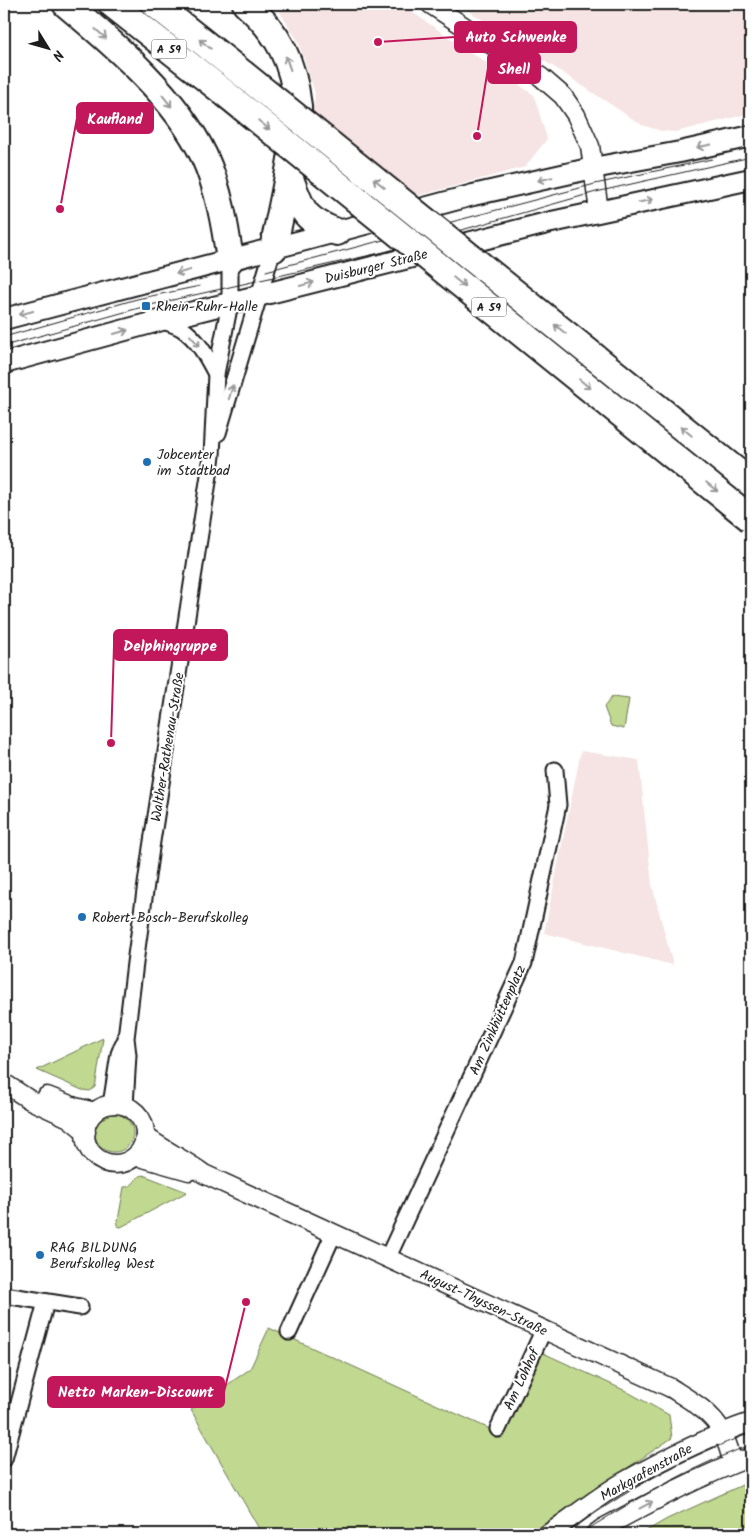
<svg xmlns="http://www.w3.org/2000/svg" width="755" height="1538" viewBox="0 0 755 1538" font-family="Kalam,sans-serif">
	<rect width="100%" height="100%" fill="#fff"/>
	<filter id="ink" filterUnits="userSpaceOnUse"><feTurbulence type="fractalNoise" baseFrequency=".02" numOctaves="2"/><feDisplacementMap in="SourceGraphic" scale="10" xChannelSelector="R" yChannelSelector="G"/><feConvolveMatrix kernelMatrix="1 2 1 2 8 2 1 2 1" color-interpolation-filters="sRGB"/></filter>
	<g filter="url(#ink)">
		<!-- built -->
		<g fill="#f5e4e3">
			<polygon points="275,4 400,4 534,95 547,139 525,167 387,204 311,138 315,93 298,41"/>
			<polygon points="458,4 751,4 751,113 676,132 661,131 642,125"/>
			<polygon points="581,751 639,760 652,885 673,965 544,933"/>
		</g>
		<!-- green -->
		<g fill="#c0d88f" stroke="#6e7a56">
			<polygon points="612,697 629,699 624,729 611,726 604,707"/>
			<polygon points="103,1038 96,1082 95,1087 90,1091 82,1090 37,1070"/>
			<circle cx="114" cy="1133" r="19"/>
			<path d="M143,1175l44,17 -66,35 -4,-1 7,-39c12,0 8,-9 19,-12z"/>
			<polygon points="269,1328 503,1435 541,1352 626,1391 669,1415 672,1438 529,1534 262,1534 191,1410 250,1369"/>
			<polygon points="751,1481 751,1534 641,1534 667,1519"/>
		</g>
		<g fill="none" stroke-linecap="round" stroke-linejoin="round">
			<!-- minor casing -->
			<g stroke="#1c1c1c" stroke-width="19">
				<g id="minor">
					<path d="M162,320c6,3 13,5 19,8 17,11 26,29 35,46"/>
					<polyline points="218,433 273,249"/>
					<polyline points="111,1105 119,1054 123,1044"/>
					<polyline points="125,1106 128,1055 126,1038 135,963 151,848 212,456 216,374 230,303 230,260"/>
					<polyline points="388,1257 524,963 558,805 555,770"/>
					<polyline points="4,1295 80,1307"/>
					<polyline points="289,1332 334,1233"/>
					<polyline points="498,1429 544,1329"/>
					<polyline points="4,1459 46,1302"/>
				</g>
			</g>
			<!-- tertiary casing -->
			<g stroke="#1c1c1c" stroke-width="21">
				<g id="tertiary">
					<polyline points="430,4 541,77 563,96 576,115 590,146 599,211"/>
					<polyline points="4,1083 30,1100 69,1118 86,1132"/>
					<polyline points="47,1096 75,1107 95,1112"/>
					<circle cx="115" cy="1134" r="30"/>
					<path d="M145,1136c19,14 40,24 59,38l467,214c19,12 39,23 50,42 6,10 9,23 12,33"/>
					<polyline points="136,1156 189,1171"/>
					<path d="M548,1534c25,-17 49,-37 75,-52 41,-23 84,-45 128,-60"/>
					<path d="M595,1534l8,-6c48,-26 97,-52 148,-71"/>
				</g>
			</g>
			<!-- secondary casing -->
			<g stroke="#1c1c1c" stroke-width="24">
				<g id="secondary">
					<polyline points="4,319 305,240 473,195 593,168 680,152 751,136"/>
					<polyline points="4,363 162,320 547,223 751,179"/>
				</g>
			</g>
			<!-- motorway casing -->
			<g stroke="#1c1c1c" stroke-width="30">
				<g id="motorway">
					<path d="M66,4c49,41 110,93 138,152 15,33 21,69 26,104"/>
					<polyline points="112,4 226,94"/>
					<polyline points="155,4 243,74"/>
					<path d="M246,4c33,29 47,58 52,102 1,11 -3,23 -4,34 -5,37 -13,72 -21,109"/>
					<path d="M289,176c13,33 12,43 48,56"/>
				</g>
			</g>
			<!-- minor -->
			<use href="#minor" stroke="#fff" stroke-width="15"/>
			<!-- tertiary -->
			<use href="#tertiary" stroke="#fff" stroke-width="18"/>
			<!-- secondary -->
			<use href="#secondary" stroke="#fff" stroke-width="20"/>
			<!-- motorway -->
			<use href="#motorway" stroke="#fff" stroke-width="26"/>
			<!-- tram -->
			<g stroke="#1c1c1c" stroke-width="1">
				<polyline points="266,271 595,184 712,159"/>
				<polyline points="4,337 137,299 200,286"/>
				<polyline points="4,346 146,306 384,252 596,192 751,157"/>
				<path d="M566,1534c56,-42 119,-77 185,-101"/>
				<path d="M581,1534c19,-13 39,-25 59,-36 37,-21 71,-39 111,-53"/>
			</g>
			<!-- motorway-bridge casing -->
			<g stroke="#1c1c1c" stroke-width="30" stroke-linecap="butt">
				<g id="motorway-bridge">
					<polyline points="243,74 751,483"/>
					<polyline points="226,94 751,519"/>
				</g>
			</g>
			<!-- motorway-bridge -->
			<use href="#motorway-bridge" stroke="#fff" stroke-width="26"/>
		</g>
		<!-- one-way arrows -->
		<defs><path id="oneway-shaft" d="M-6 0H5M1.5-3L5.5 0L1.5 3" fill="none" stroke-width="1.6" stroke-linecap="round" stroke-linejoin="round" transform="scale(1.25)"/></defs>
		<g stroke="#999">
			<use href="#oneway-shaft" transform="translate(101 34) rotate(42)"/>
			<use href="#oneway-shaft" transform="translate(205 44) rotate(-141)"/>
			<use href="#oneway-shaft" transform="translate(288 63) rotate(-109)"/>
			<use href="#oneway-shaft" transform="translate(167 101) rotate(52)"/>
			<use href="#oneway-shaft" transform="translate(264 125) rotate(39)"/>
			<use href="#oneway-shaft" transform="translate(704 146) rotate(168)"/>
			<use href="#oneway-shaft" transform="translate(545 179) rotate(167)"/>
			<use href="#oneway-shaft" transform="translate(379 183) rotate(-141)"/>
			<use href="#oneway-shaft" transform="translate(646 201) rotate(-11)"/>
			<use href="#oneway-shaft" transform="translate(183 272) rotate(165)"/>
			<use href="#oneway-shaft" transform="translate(459 282) rotate(39)"/>
			<use href="#oneway-shaft" transform="translate(307 284) rotate(-15)"/>
			<use href="#oneway-shaft" transform="translate(26 313) rotate(165)"/>
			<use href="#oneway-shaft" transform="translate(560 329) rotate(-141)"/>
			<use href="#oneway-shaft" transform="translate(121 332) rotate(-16)"/>
			<use href="#oneway-shaft" transform="translate(195 341) rotate(48)"/>
			<use href="#oneway-shaft" transform="translate(585 384) rotate(39)"/>
			<use href="#oneway-shaft" transform="translate(231 392) rotate(-73)"/>
			<use href="#oneway-shaft" transform="translate(686 431) rotate(-141)"/>
			<use href="#oneway-shaft" transform="translate(712 487) rotate(39)"/>
			<use href="#oneway-shaft" transform="translate(646 1505) rotate(-28)"/>
		</g>
	</g>
	<!-- markers -->
	<g fill="#1f6fb2" stroke="#fff" stroke-width="2">
		<rect x="141" y="301" width="10" height="10" rx="2.5"/>
		<circle cx="147" cy="462" r="5"/>
		<circle cx="82" cy="917" r="5"/>
		<circle cx="40" cy="1255" r="5"/>
	</g>
	<g text-anchor="middle" stroke-width="4" stroke-linejoin="round" paint-order="stroke">
		<!-- shield labels -->
		<g fill="#fff" stroke="#606060" stroke-width="1">
			<rect x="151.5" y="39.5" width="35" height="19" rx="4"/>
			<rect x="471.5" y="297.5" width="35" height="19" rx="4"/>
		</g>
		<g font-size="12" font-weight="bold" fill="#1c1c1c">
			<text x="169" y="53">A 59</text>
			<text x="489" y="311">A 59</text>
		</g>
		<!-- street labels -->
		<g font-size="14" fill="#1c1c1c" stroke="#fff">
			<text transform="translate(376 266) rotate(-14)" y="5">Duisburger Straße</text>
			<text transform="translate(167 747) rotate(-81)" y="5">Walther-Rathenau-Straße</text>
			<text transform="translate(497 1020) rotate(-66)" y="5">Am Zinkhüttenplatz</text>
			<text transform="translate(484 1302) rotate(25)" y="5">August-Thyssen-Straße</text>
			<text transform="translate(521 1379) rotate(-65)" y="5">Am Lohhof</text>
			<text transform="translate(646 1472) rotate(-29)" y="5">Markgrafenstraße</text>
		</g>
		<!-- poi labels -->
		<g font-size="14" fill="#1c1c1c" stroke="#fff" text-anchor="start">
			<text x="156" y="311">Rhein-Ruhr-Halle</text>
			<text x="157" y="459">Jobcenter<tspan x="157" dy="16">im Stadtbad</tspan></text>
			<text x="92" y="922">Robert-Bosch-Berufskolleg</text>
			<text x="50" y="1252">RAG BILDUNG<tspan x="50" dy="16">Berufskolleg West</tspan></text>
		</g>
	</g>
	<!-- callouts -->
	<path fill="none" stroke="#c2185b" stroke-width="2" d="M378 42L455 37M477 136L488 68M60 209L77 118M111 743L114 645M246 1302L224 1392"/>
	<g fill="#c2185b" stroke="#fff" stroke-width="2">
		<circle cx="378" cy="42" r="5"/>
		<circle cx="477" cy="136" r="5"/>
		<circle cx="60" cy="209" r="5"/>
		<circle cx="111" cy="743" r="5"/>
		<circle cx="246" cy="1302" r="5"/>
	</g>
	<g fill="#c2185b" stroke="#c2185b" stroke-width="2">
		<rect x="455" y="22" width="121" height="30" rx="5"/>
		<rect x="488" y="53" width="52" height="30" rx="5"/>
		<rect x="77" y="103" width="76" height="30" rx="5"/>
		<rect x="114" y="630" width="113" height="30" rx="5"/>
		<rect x="48" y="1377" width="176" height="30" rx="5"/>
	</g>
	<g font-size="15" text-anchor="middle" font-weight="bold" fill="#fff">
		<text x="516" y="42">Auto Schwenke</text>
		<text x="514" y="74">Shell</text>
		<text x="115" y="124">Kaufland</text>
		<text x="170" y="651">Delphingruppe</text>
		<text x="136" y="1397">Netto Marken-Discount</text>
	</g>
	<!-- margin -->
	<rect width="755" height="1538" fill="none" stroke="#fff" stroke-width="20"/>
	<rect x="10" y="10" width="735" height="1518" fill="none" stroke="#1c1c1c" stroke-width="2" filter="url(#ink)"/>
	<!-- north arrow -->
	<g transform="translate(48 48) rotate(127)" stroke="#ffffff" stroke-width="4" paint-order="stroke">
	<path d="M0-4L9 19L0 12L-9 19Z" fill="#1c1c1c"/>
	<text y="-8" font-size="14" font-weight="bold" text-anchor="middle" fill="#1c1c1c">N</text>
	</g>
</svg>
